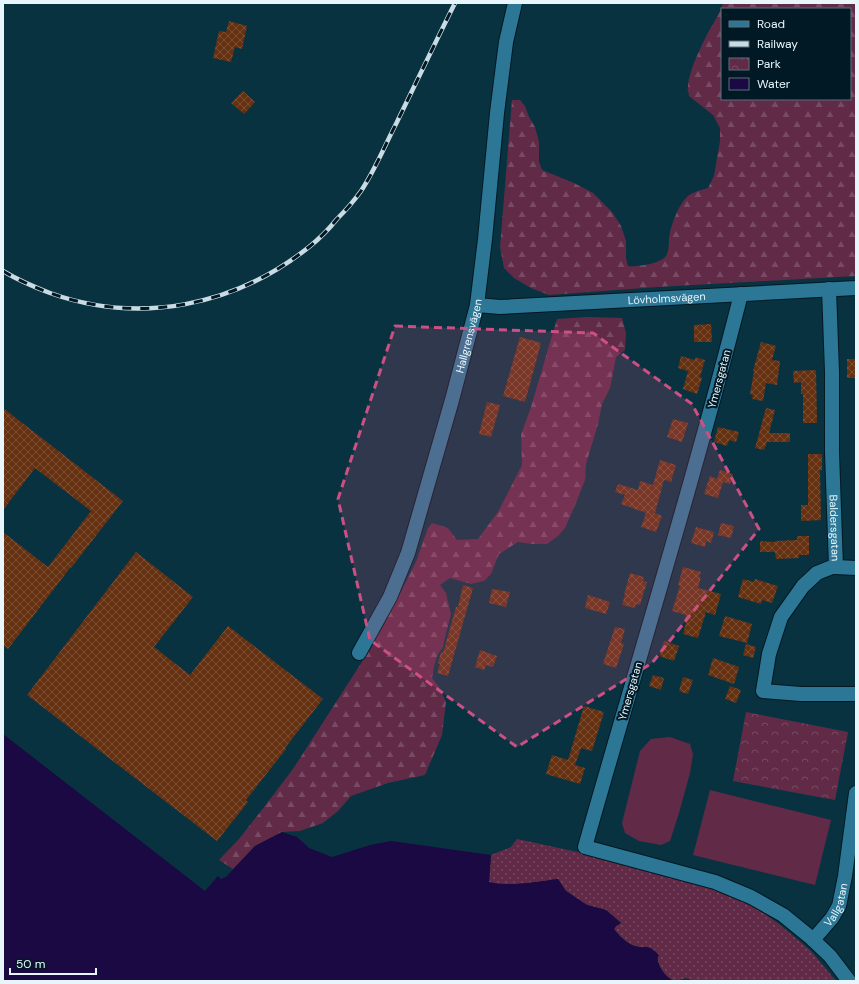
<svg xmlns="http://www.w3.org/2000/svg" width="859" height="984" viewBox="0 0 859 984" font-family="'DM Sans',sans-serif">
	<defs>
		<pattern id="grass-dots" width="8" height="8" patternUnits="userSpaceOnUse"><rect width="8" height="8" fill="#612b48"/><path d="M2 2h.1M6 6h.1" fill="none" stroke="#784a63" stroke-width="1.8" stroke-linecap="round"/></pattern>
		<pattern id="forest-firs" width="22" height="20" patternUnits="userSpaceOnUse"><rect width="22" height="20" fill="#612b48"/><path d="M5 1l3.5 6h-7zM16 11l3.5 6h-7z" fill="#784a63"/></pattern>
		<pattern id="park-crowns" width="20" height="18" patternUnits="userSpaceOnUse"><rect width="20" height="18" fill="#612b48"/><path d="M2 6a3 3 0 1 1 6 0M12 15a3 3 0 1 1 6 0" fill="none" stroke="#784a63"/></pattern>
		<pattern id="building-cross-hatch" width="8" height="8" patternUnits="userSpaceOnUse"><rect width="8" height="8" fill="#653111"/><path d="M0 0l8 8M0 8l8-8" fill="none" stroke="#7b4f35"/></pattern>
	</defs>
	<rect width="100%" height="100%" fill="#093241"/>
	<!-- grass -->
	<path fill="url(#grass-dots)" d="M517,839l125,27 60,18 47,19 30,21 32,27 25,30h-143c-8,-6 -11,0 -18,0 -10,-1 -15,-15 -18,-22 -3,-4 -7,-8 -11,-12 -13,2 -24,-8 -32,-18l2,-3 5,-3 -15,-13 -19,-5 -21,-14 -8,-12c-22,3 -47,8 -69,3l2,-27 20,-8z"/>
	<!-- forest -->
	<g fill="url(#forest-firs)" fill-rule="evenodd">
		<path d="M723,3h133v273l-199,11 -108,8 -18,-7 -17,-10 -10,-10 -4,-21 12,-147h8l5,6 4,11 6,10 4,15v20l3,8 32,13 19,10 19,19 9,14 5,15v17l2,8c9,1 32,-2 38,-10 3,-5 3,-13 3,-18 2,-13 9,-33 19,-42 5,-4 14,-6 20,-8l6,-12 6,-35v-13l-7,-13 -24,-19c0,-3 -2,-6 -1,-9 0,-14 14,-43 21,-56 5,-9 11,-17 14,-28zM722,9h128v90h-128z"/>
		<path d="M587,317l35,1 4,15 -1,17 -9,7 -6,31 -8,16 -4,20 -12,40 -1,16 -9,23 -11,25 -6,7 -12,9h-15l-14,-2 -19,12 -8,20 -7,7 -13,3 -21,-6 -10,7 6,8 5,21 -9,35c-7,6 -8,20 -10,29l7,9 7,15 -4,33 -17,40 -37,8 -37,13 -13,15 -15,12 -23,8 -18,1 -27,14 -22,23 -14,-9 20,-21 22,-28 32,-42 76,-118 14,-24 33,-65 12,-34 4,-5 16,5 9,12 21,-1 20,-27 24,-47 -1,-30 10,-28 26,-88z"/>
	</g>
	<!-- park -->
	<polygon fill="url(#park-crowns)" points="746,712 848,732 835,800 733,781"/>
	<!-- garden -->
	<g fill="#612b48">
		<polygon points="670,737 690,744 693,754 690,773 679,813 670,841 661,845 639,841 625,833 622,823 640,751 651,739"/>
		<polygon points="710,790 831,820 815,885 693,855"/>
	</g>
	<!-- water -->
	<path fill="#1a0942" d="M3,734l202,157 13,-15 3,3 5,-2 29,-31 27,-14 15,5 12,11 23,9 38,-12 21,-4 100,14 -2,27c21,5 47,0 69,-3l8,12 21,14 19,5 15,13 -5,3 -2,3c6,8 15,17 25,18 2,1 5,0 7,0 5,0 9,4 13,8 -1,2 -2,4 -1,6 1,8 10,18 17,20h-672z"/>
	<!-- building -->
	<g fill="url(#building-cross-hatch)">
		<polygon points="229,21 247,26 242,49 235,47 231,62 213,58 219,31 226,32"/>
		<polygon points="243,91 255,102 244,114 231,103"/>
		<polygon points="711,324 712,342 694,342 694,325"/>
		<polygon points="520,337 541,343 525,402 503,396"/>
		<polygon points="761,342 776,346 772,360 780,361 777,385 766,383 763,401 752,399 753,395 750,394 754,371 753,371"/>
		<polygon points="681,356 695,360 695,357 705,360 700,377 702,378 697,394 683,389 688,371 678,368"/>
		<rect x="847" y="359" width="9" height="19"/>
		<polygon points="816,370 817,423 803,423 803,394 801,394 801,382 794,383 793,371"/>
		<polygon points="487,402 500,405 491,437 479,434"/>
		<polygon points="3,408 123,501 71,568 70,568 8,649 3,645 3,532 48,567 91,511 35,468 3,510"/>
		<polygon points="766,408 775,410 769,433 790,433 790,442 767,442 764,450 755,448"/>
		<polygon points="673,419 688,423 682,442 667,437"/>
		<polygon points="718,427 739,432 736,442 729,440 727,446 714,442"/>
		<polygon points="808,454 822,454 822,470 820,470 821,520 801,521 801,505 808,505"/>
		<polygon points="660,460 676,465 671,482 664,480 655,513 662,516 656,532 641,527 646,513 621,504 625,495 615,492 618,484 638,490 640,481 653,485"/>
		<polygon points="720,470 733,474 730,484 723,482 718,498 704,494 710,476 717,479"/>
		<polygon points="721,523 734,526 731,538 718,535"/>
		<polygon points="696,527 714,532 711,543 706,541 705,547 691,543"/>
		<polygon points="797,536 809,536 809,555 799,555 799,558 776,559 775,552 760,552 760,541 775,542 775,541 797,540"/>
		<polygon points="136,552 193,597 154,647 190,675 228,626 323,699 285,748 286,749 246,800 248,802 217,841 27,695"/>
		<polygon points="683,567 701,572 699,577 701,577 698,588 721,594 715,615 706,612 698,638 683,634 686,623 684,622 686,615 672,611 680,586 678,585"/>
		<polygon points="630,573 644,577 643,581 647,582 640,605 636,604 635,608 622,605 625,595 624,595"/>
		<polygon points="743,579 754,582 755,579 778,586 772,603 762,600 761,604 738,597"/>
		<polygon points="463,585 473,588 448,676 437,673 440,664 438,663 441,652 443,653 456,607 458,607"/>
		<polygon points="492,589 510,592 506,607 489,603"/>
		<polygon points="588,595 610,602 606,614 585,608"/>
		<polygon points="725,616 752,624 747,643 719,636"/>
		<polygon points="615,627 625,629 621,643 624,644 616,668 603,664"/>
		<polygon points="664,641 679,646 674,661 659,656"/>
		<polygon points="746,644 756,647 753,658 743,655"/>
		<polygon points="480,650 497,656 493,667 486,665 484,670 475,667"/>
		<polygon points="713,658 739,667 734,684 708,675"/>
		<polygon points="653,675 664,678 661,690 649,686"/>
		<polygon points="683,677 693,680 688,694 679,691"/>
		<polygon points="730,686 741,690 736,703 725,699"/>
		<polygon points="584,706 604,712 592,751 581,748 575,765 585,768 580,784 546,774 552,755 568,760"/>
	</g>
	<g fill="none" stroke-linecap="round" stroke-linejoin="round">
		<!-- minor casing -->
		<g stroke="#021822" stroke-width="16">
			<g id="minor">
				<path id="s1" d="M829,289l3,83v80l4,115h-4l-15,6 -14,13 -22,31 -12,37 -6,37 38,3h55"/>
				<path d="M741,294c-47,186 -104,369 -156,553l130,35 36,15 32,18 27,22 20,19 19,25"/>
				<path id="s2" d="M477,305l23,2 356,-19"/>
				<polyline points="836,567 856,568"/>
				<path id="s3" d="M359,653l31,-56 18,-44 44,-153 25,-95 8,-66 12,-126 9,-71 9,-39"/>
				<path id="s4" d="M813,940l19,-22 7,-12 6,-30 11,-83"/>
			</g>
		</g>
		<!-- minor -->
		<use href="#minor" stroke="#2c7795" stroke-width="14"/>
		<!-- rail casing -->
		<g stroke="#cadce3" stroke-width="4.5">
			<path id="rail" d="M3,271c15,9 31,16 47,22 90,32 185,13 259,-46 10,-8 20,-18 28,-28 9,-9 17,-18 24,-28 14,-21 24,-46 36,-69 19,-39 38,-79 58,-119"/>
		</g>
		<!-- rail -->
		<use href="#rail" stroke="#001925" stroke-width="3" stroke-dasharray="9" stroke-linecap="butt"/>
	</g>
	<!-- marked area -->
	<path fill="#cc5083" fill-opacity="0.2" stroke="#cc5083" stroke-width="3" stroke-dasharray="8 5" stroke-linejoin="round" d="M395,326l198,7 99,71 67,125 -107,134 -135,84 -147,-107 -32,-141z"/>
	<g text-anchor="middle" stroke-width="4" stroke-linejoin="round" paint-order="stroke">
		<!-- street labels -->
		<g font-size="11" fill="#e8f6fc" stroke="#001925">
			<text dy="4" stroke="none"><textPath href="#s2" startOffset="190">Lövholmsvägen</textPath></text>
			<text dy="4" stroke="none"><textPath href="#s3" startOffset="337">Hallgrensvägen</textPath></text>
			<text transform="translate(719 379) rotate(-75)" y="4">Ymersgatan</text>
			<text dy="4" stroke="none"><textPath href="#s1" startOffset="239">Baldersgatan</textPath></text>
			<text transform="translate(630 691) rotate(-74)" y="4">Ymersgatan</text>
			<text dy="4" stroke="none"><textPath href="#s4" startOffset="43">Vallgatan</textPath></text>
		</g>
	</g>
	<!-- border -->
	<rect width="859" height="984" fill="none" stroke="#e8f6fc" stroke-width="8"/>
	<!-- legend -->
	<rect x="721" y="8" width="130" height="92" fill="#001925" stroke="#5d717b"/>
	<rect x="729" y="21" width="20" height="6" fill="#2c7795" stroke="#5d717b"/>
	<text x="757" y="28" font-size="12" fill="#e8f6fc">Road</text>
	<rect x="729" y="41" width="20" height="6" fill="#cadce3" stroke="#5d717b"/>
	<text x="757" y="48" font-size="12" fill="#e8f6fc">Railway</text>
	<rect x="729" y="58" width="20" height="12" fill="url(#park-crowns)" stroke="#5d717b"/>
	<text x="757" y="68" font-size="12" fill="#e8f6fc">Park</text>
	<rect x="729" y="78" width="20" height="12" fill="#1a0942" stroke="#5d717b"/>
	<text x="757" y="88" font-size="12" fill="#e8f6fc">Water</text>
	<!-- scale -->
	<path d="M10 968v6h86v-6" fill="none" stroke="#e8f6fc" stroke-width="2"/>
	<text x="16" y="968" font-size="12" fill="#e8f6fc" stroke="#001925" stroke-width="3" paint-order="stroke">50 m</text>
</svg>
